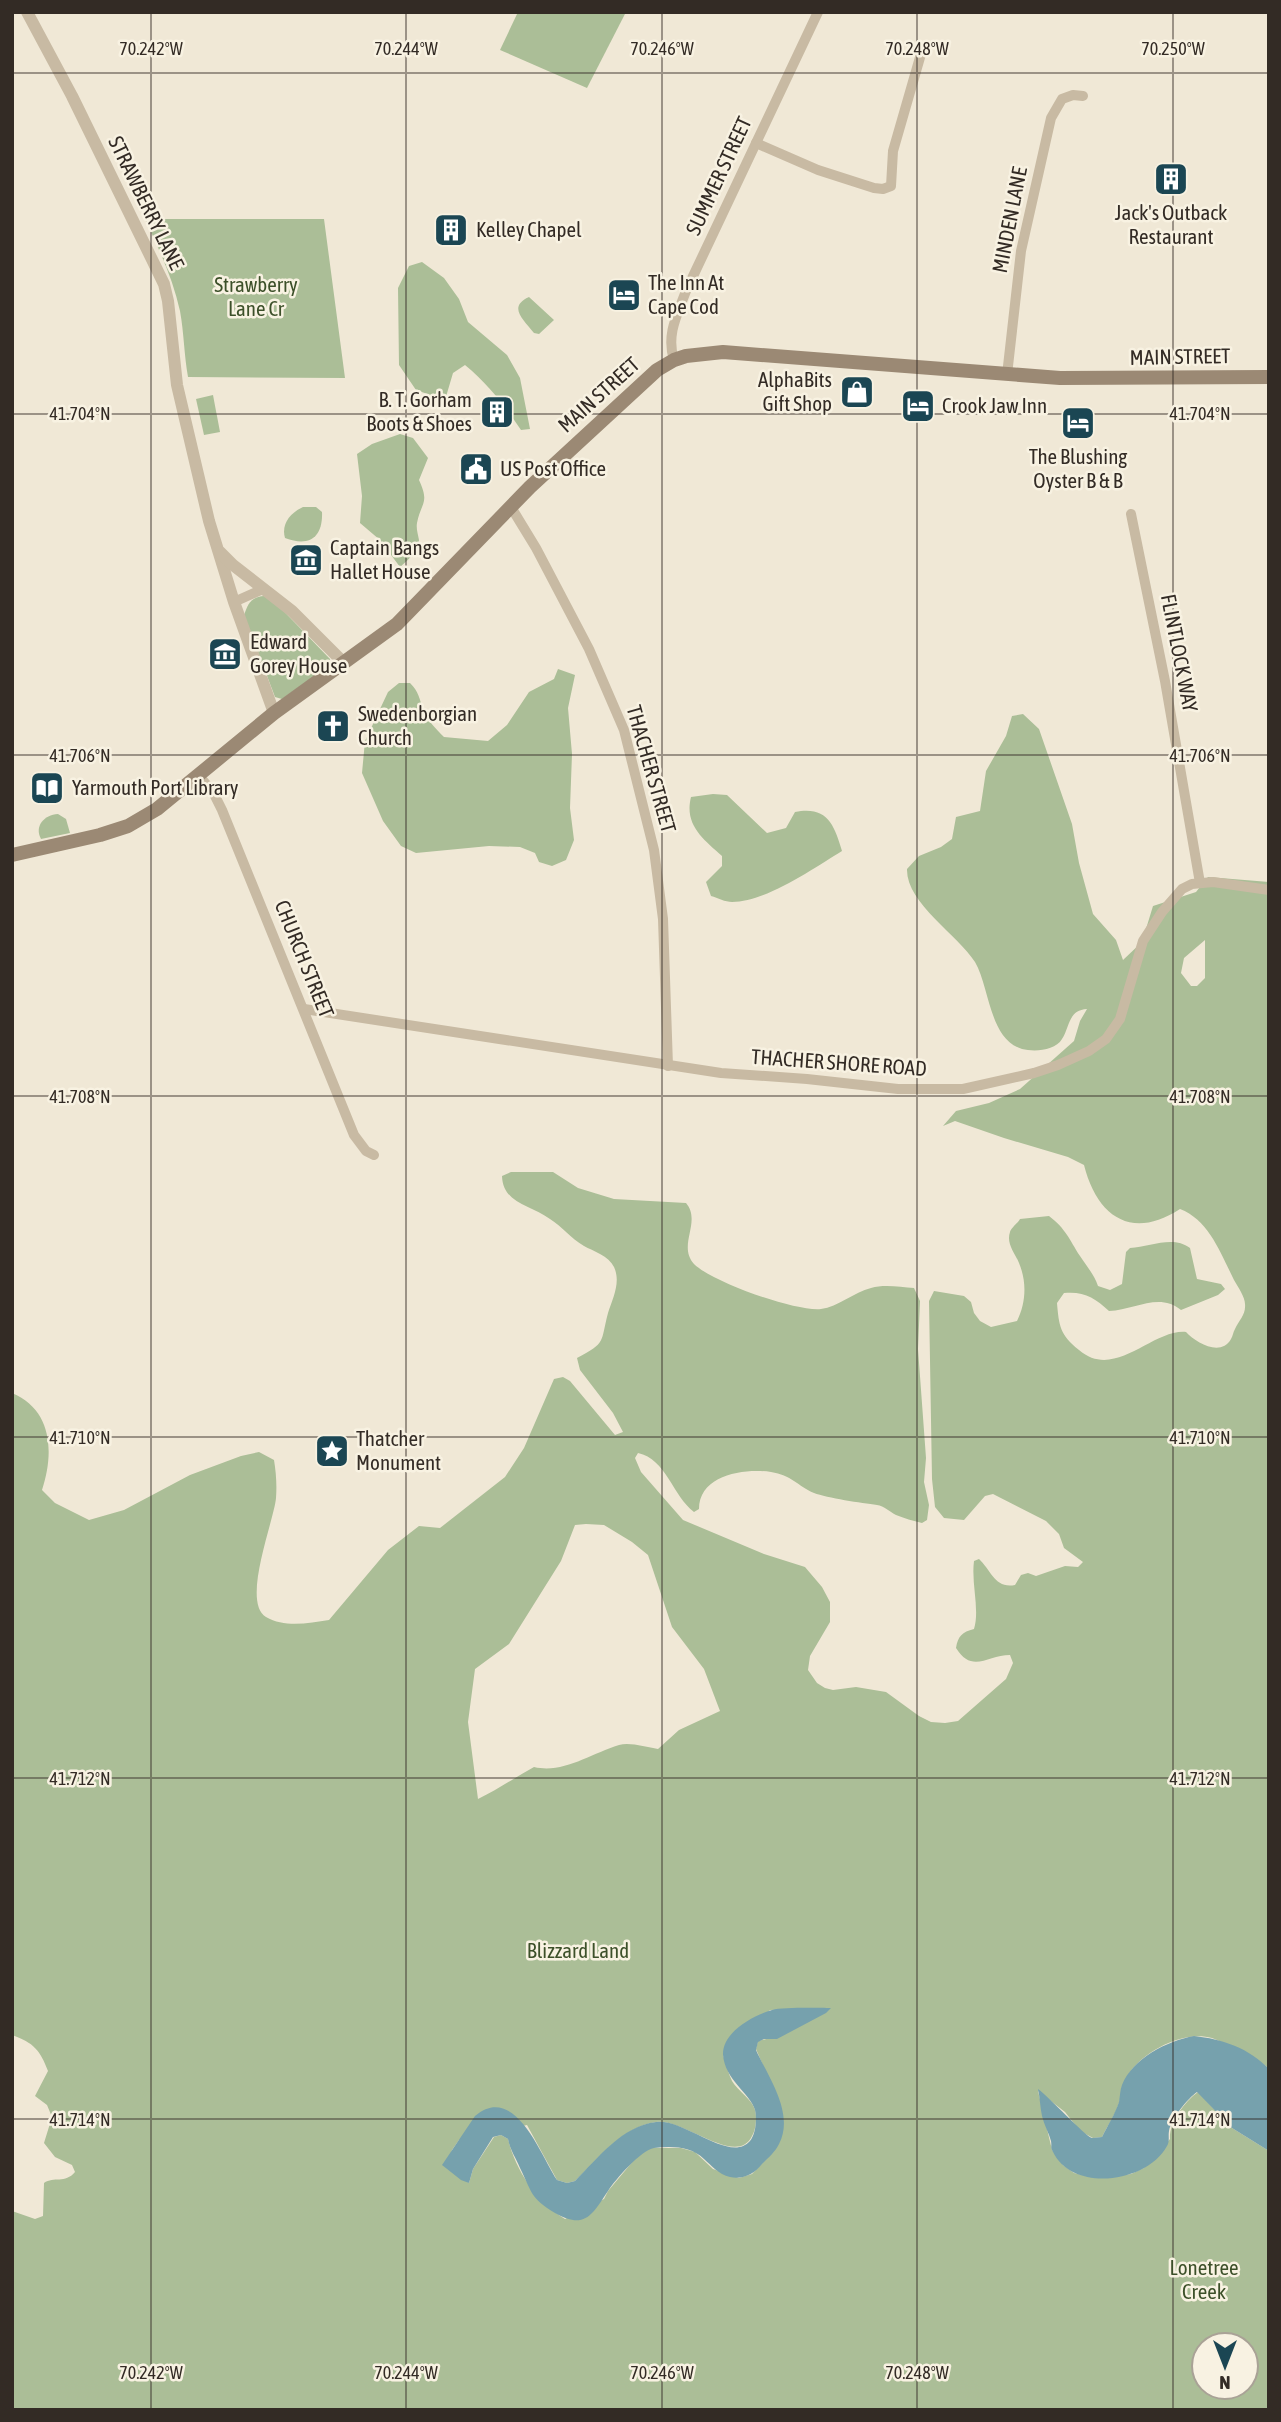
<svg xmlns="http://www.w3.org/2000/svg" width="1281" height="2422" viewBox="0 0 1281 2422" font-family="'Asap Condensed',sans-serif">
	<rect width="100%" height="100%" fill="#f0e8d6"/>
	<!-- green -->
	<g fill="#abbe97" fill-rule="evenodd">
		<polygon points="518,12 626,12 587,88 500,50"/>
		<path d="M145,219h179l21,159 -157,-1c-4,-22 -4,-44 -8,-66 -7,-32 -21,-62 -35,-92z"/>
		<path d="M422,262l22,16 15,21 9,23 39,33 13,23 10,51 -9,1c-17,-25 -32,-45 -56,-65l-12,8 -8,27 -29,-10 -17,-25 -1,-77 11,-22z"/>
		<path d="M529,297l25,23 -15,14 -5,-1c-10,-13 -27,-26 -5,-36z"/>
		<polygon points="213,395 220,432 204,435 196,399"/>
		<path d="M400,434l13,4 15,20 -9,22c11,24 2,22 -2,43 -1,6 1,11 2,17 0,11 -10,19 -19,27l-20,-27 -20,-17 2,-27 -5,-42 15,-10z"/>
		<path d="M303,507h13l6,5c1,26 -13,35 -37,26 -4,-14 5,-25 18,-31z"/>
		<path d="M264,596l8,3 58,60v6l-48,34 -7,-2 -31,-82c4,-11 7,-18 20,-19z"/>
		<path d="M558,669l17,6 -7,33 4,46 -2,54 4,32 -8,20 -14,6 -13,-4 -4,-9 -15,-6 -31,-1 -73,7 -15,-7 -18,-25 -21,-48 3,-32 23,-49 11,-9h11c9,9 9,15 13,26 4,11 13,20 21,28l44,4 19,-16 22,-33 25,-13z"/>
		<path d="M1023,714l16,15 33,95 7,39 14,51 23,26 7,20 19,-18 11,-36 43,-14 12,-15 61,5v1187c-9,-9 -21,-13 -33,-19 -7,-4 -16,-9 -24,-12 -28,-8 -66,12 -82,34 -7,10 -8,20 -11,31 -4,12 -11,22 -17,34l-9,1 -13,-7 -15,-19 -27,-21 14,59 11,15 11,8 22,5 35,-4 13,-6 26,-29c-1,-16 14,-37 28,-47l34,36 37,23v259h-1257v-199l23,8 8,-3 1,-33c10,-7 21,1 31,-11l-3,-7 -17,-8 -11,-14 8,-26 -5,-12 -12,-9 13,-25c-8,-21 -14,-28 -36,-36v-642c41,17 42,61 30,97l13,13 34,17 35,-10 66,-35 51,-19 18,-4 15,8c2,12 3,25 2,38 -2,23 -35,104 -10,119 19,11 43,6 63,3l59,-70 31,-24 21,2 65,-51 19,-29 30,-69 9,-2 7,4 45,54 8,-3 -10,-19 -33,-43 -3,-12c30,-16 23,-15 31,-45 5,-15 13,-31 6,-46 -5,-11 -21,-16 -30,-21 -14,-8 -21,-19 -34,-27 -19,-14 -47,-15 -48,-43l9,-4h42l25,16 36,11 72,4c16,19 -9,42 8,61 18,18 102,48 127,45 17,-2 33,-17 50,-21 13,-4 29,-1 43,0l6,13 -2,48 8,109 -2,24 5,23 -2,15 -5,3c-9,-2 -18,-5 -26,-8 -6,-3 -12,-9 -19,-10 -15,-2 -50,-7 -63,-12 -16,-7 -23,-18 -43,-21 -27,-4 -72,3 -72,37l-5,3c-21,-16 -28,-53 -56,-59l-3,5 6,14 42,48 81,34 41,13 17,20 8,15v20l-20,34 -2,14 9,13 8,5 8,2 23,-3 30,5 33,24 12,6 14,1 13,-2 48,-42 7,-16 -3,-8c-22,0 -38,19 -54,-7 2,-12 6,-16 18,-19 6,-20 -3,-45 0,-68l5,-2c12,11 16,30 36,26l6,-10 7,-2 8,3 29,-10 13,1 5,-5 -19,-14 -5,-14 -13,-13 -53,-27 -8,2 -21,24 -20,-2 -9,-11 -3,-28 -3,-178 5,-10 30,5 7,6 3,11 6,8 11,6 26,-6c9,-18 10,-39 2,-58 -4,-10 -13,-19 -9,-31 1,-4 8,-9 10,-13l29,-3c17,13 20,23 31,40 7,11 14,18 18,30l12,4 12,-6 4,-32 4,-4c20,-1 43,-13 60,0l7,31 24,5 4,5 -7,6 -37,15c-22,-18 -46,0 -72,1 -14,-13 -25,-20 -45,-18l-7,10c2,23 3,32 22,47 36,31 73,-21 107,-18 10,11 35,25 45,7 2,-3 2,-7 4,-10 4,-9 11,-14 10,-25 0,-7 -7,-17 -11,-24 -13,-26 -25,-60 -54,-71 -49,32 -83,7 -96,-44l-16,-8 -64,-19 -49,-17 -12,5 13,-15 33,-8 31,-14 54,-48 6,-20 7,-12c-19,1 -17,18 -25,30 -7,12 -28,13 -40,10 -33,-10 -32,-61 -47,-87 -17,-27 -69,-59 -68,-93l12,-13 22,-9 11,-8 4,-22 24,-6 6,-40 20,-35 6,-20zM1205,940v38l-8,8h-6l-10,-13 3,-15zM586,1524l18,1 28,17 16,13 24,72 32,42 16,42 -41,19 -21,19c-12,-2 -28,-7 -39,-4 -29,9 -56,29 -85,22 -20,11 -37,23 -56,32l-10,-77 7,-53 34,-25 52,-83 14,-36zM828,2008l-57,30 -13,3 -2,8 15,35 -3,73 -16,17 -13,4 -26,-9 -18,-17 -14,-4h-30l-12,6 -31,37 -4,8 -39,20c-29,-18 -49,-48 -57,-80l-7,-4 -7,2 -21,32 -4,14 -22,-15 5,-18 7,-10 68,-15 30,55 10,3 8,-2c23,-22 47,-54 81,-59 27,-4 81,46 96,14 4,-6 5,-19 3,-26 -3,-11 -17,-19 -23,-29 -4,-8 -6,-18 -9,-26l47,-45zM1204,2345h42v42h-42z"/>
		<path d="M713,794l14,1 40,38 19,-5 9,-16c32,-6 39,12 47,39 -28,17 -76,51 -110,51 -7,0 -14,-4 -21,-6l-5,-14 16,-16v-10c-19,-17 -38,-31 -31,-59z"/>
		<path d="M58,814l8,5 4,14 -29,6c-7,-13 3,-24 17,-25z"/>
	</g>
	<!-- water -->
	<g fill="#76a1ad">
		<path d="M831,2008l-5,5 -49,26h-13l-6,3 -2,8c12,27 39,63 23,94 -3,7 -11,14 -17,20 -8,10 -19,16 -32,13 -12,-3 -18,-11 -26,-18 -13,-13 -33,-13 -50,-11 -13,2 -39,32 -46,43 -16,24 -23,39 -53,22 -25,-15 -23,-21 -35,-45 -4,-10 -10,-18 -12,-29l-7,-4 -8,2 -20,32 -4,14 -8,-3 -19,-15 33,-49c40,-34 66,40 82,64l10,3 8,-2c23,-23 47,-55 81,-59 28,-4 74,42 94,19 6,-7 7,-23 5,-31 -5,-17 -30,-30 -32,-55 -1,-23 31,-40 49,-45 10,-3 47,-2 59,-2z"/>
		<path d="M1194,2036c28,3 55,12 75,33v82l-37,-23 -35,-36c-9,6 -26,27 -28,39 -1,5 1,10 -2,15 -20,37 -94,47 -114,6 -3,-5 -1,-5 -2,-11 -2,-8 -7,-16 -9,-25 -2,-9 -2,-18 -4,-27 11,8 47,47 54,49 3,0 7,-1 10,-1 6,-12 13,-23 17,-35 1,-6 1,-12 3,-17 11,-27 45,-44 72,-49z"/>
	</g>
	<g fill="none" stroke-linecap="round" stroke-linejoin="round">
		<!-- minor -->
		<g stroke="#c8baa3" stroke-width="10">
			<polyline points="756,143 818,170 874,188 883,189 891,186 893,151 923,47"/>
			<path d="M674,360c-8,-25 3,-45 12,-69l132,-279"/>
			<polyline points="1007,375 1021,251 1051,118 1062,99 1073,95 1083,96"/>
			<polyline points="511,507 536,548 589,649 624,730 654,850 663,919 668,1066"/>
			<polyline points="1131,514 1165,681 1200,883"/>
			<polyline points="234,602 263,589"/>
			<polyline points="199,776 213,792 222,810 354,1135 366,1151 374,1155"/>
			<polyline points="304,1009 721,1073 807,1079 898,1089 963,1089 1034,1073 1058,1065 1089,1051 1106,1039 1120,1019 1143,941 1162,912 1182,889 1192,884 1213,882 1269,890"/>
		</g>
		<!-- tertiary -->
		<g stroke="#c8baa3" stroke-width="12">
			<polyline points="27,12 72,96 164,284 168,301 177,385 209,521 234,602 274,713"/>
			<polyline points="220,552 233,565 292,611 344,663"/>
		</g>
		<!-- secondary -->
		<polyline stroke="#9b8974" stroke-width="14" points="12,855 100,835 128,826 157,809 274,713 397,624 530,487 657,370 674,360 686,356 723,352 1060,378 1269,377"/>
	</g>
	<!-- ticks -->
	<path fill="none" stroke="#332b25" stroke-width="2" stroke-opacity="0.45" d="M151,12v2398M406,12v2398M662,12v2398M917,12v2398M1173,12v2398M12,73h1257M12,414h1257M12,755h1257M12,1096h1257M12,1437h1257M12,1778h1257M12,2119h1257"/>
	<!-- icons -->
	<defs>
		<g id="building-square" transform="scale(1.75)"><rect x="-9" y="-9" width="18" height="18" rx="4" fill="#1b4653" stroke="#f8f2e2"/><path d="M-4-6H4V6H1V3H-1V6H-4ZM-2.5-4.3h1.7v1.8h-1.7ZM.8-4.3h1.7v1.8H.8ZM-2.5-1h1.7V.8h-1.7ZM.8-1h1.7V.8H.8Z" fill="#fff"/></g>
		<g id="hotel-square" transform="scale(1.75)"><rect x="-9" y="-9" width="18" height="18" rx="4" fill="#1b4653" stroke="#f8f2e2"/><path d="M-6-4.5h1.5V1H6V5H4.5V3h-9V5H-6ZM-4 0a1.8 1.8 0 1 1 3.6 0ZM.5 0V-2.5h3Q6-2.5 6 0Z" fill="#fff"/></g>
		<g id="shop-square" transform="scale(1.75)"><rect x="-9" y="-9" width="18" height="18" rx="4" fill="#1b4653" stroke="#f8f2e2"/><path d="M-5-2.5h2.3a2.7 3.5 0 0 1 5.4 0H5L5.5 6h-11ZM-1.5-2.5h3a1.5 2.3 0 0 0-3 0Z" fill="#fff"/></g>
		<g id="civic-square" transform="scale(1.75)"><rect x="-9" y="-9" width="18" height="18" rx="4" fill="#1b4653" stroke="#f8f2e2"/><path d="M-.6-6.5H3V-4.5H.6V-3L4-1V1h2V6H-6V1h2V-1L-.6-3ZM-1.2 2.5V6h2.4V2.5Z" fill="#fff"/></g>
		<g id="museum-square" transform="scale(1.75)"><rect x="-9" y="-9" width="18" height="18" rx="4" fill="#1b4653" stroke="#f8f2e2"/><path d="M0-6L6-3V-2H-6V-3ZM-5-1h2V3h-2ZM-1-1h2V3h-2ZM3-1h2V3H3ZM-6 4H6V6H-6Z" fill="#fff"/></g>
		<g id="church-square" transform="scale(1.75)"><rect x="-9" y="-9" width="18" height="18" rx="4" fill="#1b4653" stroke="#f8f2e2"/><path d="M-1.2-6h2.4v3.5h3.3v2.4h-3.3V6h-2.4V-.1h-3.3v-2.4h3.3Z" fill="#fff"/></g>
		<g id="library-square" transform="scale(1.75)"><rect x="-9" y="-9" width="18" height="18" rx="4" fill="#1b4653" stroke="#f8f2e2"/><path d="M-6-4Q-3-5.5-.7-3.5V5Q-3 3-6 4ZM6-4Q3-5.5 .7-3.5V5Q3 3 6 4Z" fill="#fff"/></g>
		<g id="sight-square" transform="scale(1.75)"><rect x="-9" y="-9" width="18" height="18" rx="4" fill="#1b4653" stroke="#f8f2e2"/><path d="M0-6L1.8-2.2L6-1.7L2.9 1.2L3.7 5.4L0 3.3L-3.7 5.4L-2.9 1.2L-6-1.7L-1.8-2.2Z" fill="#fff"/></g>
	</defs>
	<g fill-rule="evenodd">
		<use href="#building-square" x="1171" y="179"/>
		<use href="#building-square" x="451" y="230"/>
		<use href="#hotel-square" x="624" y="295"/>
		<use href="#shop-square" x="857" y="392"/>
		<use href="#hotel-square" x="918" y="406"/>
		<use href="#building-square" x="497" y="412"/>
		<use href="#hotel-square" x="1078" y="423"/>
		<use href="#civic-square" x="476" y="469"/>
		<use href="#museum-square" x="306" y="560"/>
		<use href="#museum-square" x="225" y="654"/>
		<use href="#church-square" x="333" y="726"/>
		<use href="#library-square" x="47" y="788"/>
		<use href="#sight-square" x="332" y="1451"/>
	</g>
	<g text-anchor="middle" stroke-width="5" stroke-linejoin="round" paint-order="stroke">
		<!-- street labels -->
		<g font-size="21" fill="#332b25" stroke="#f8f2e2">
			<text transform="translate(719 176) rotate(-65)" y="7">SUMMER STREET</text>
			<text transform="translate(146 203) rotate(64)" y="7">STRAWBERRY LANE</text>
			<text transform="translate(1010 220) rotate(-79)" y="7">MINDEN LANE</text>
			<text transform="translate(1180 357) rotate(-1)" y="7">MAIN STREET</text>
			<text transform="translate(599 395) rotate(-42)" y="7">MAIN STREET</text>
			<text transform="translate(1179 653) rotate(79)" y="7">FLINTLOCK WAY</text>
			<text transform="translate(651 769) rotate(74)" y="7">THACHER STREET</text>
			<text transform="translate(304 959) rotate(68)" y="7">CHURCH STREET</text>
			<text transform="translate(839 1063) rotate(4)" y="7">THACHER SHORE ROAD</text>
		</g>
		<!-- poi labels -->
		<g font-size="21" fill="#332b25" stroke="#f8f2e2" text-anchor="start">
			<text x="1171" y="220" text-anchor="middle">Jack's Outback<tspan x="1171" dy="24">Restaurant</tspan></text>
			<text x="476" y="237">Kelley Chapel</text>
			<text x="648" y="290">The Inn At<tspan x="648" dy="24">Cape Cod</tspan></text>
			<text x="832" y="387" text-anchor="end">AlphaBits<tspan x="832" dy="24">Gift Shop</tspan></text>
			<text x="472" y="407" text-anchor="end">B. T. Gorham<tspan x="472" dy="24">Boots &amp; Shoes</tspan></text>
			<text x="942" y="413">Crook Jaw Inn</text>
			<text x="1078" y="464" text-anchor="middle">The Blushing<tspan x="1078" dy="24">Oyster B &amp; B</tspan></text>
			<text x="500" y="476">US Post Office</text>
			<text x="330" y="555">Captain Bangs<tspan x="330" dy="24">Hallet House</tspan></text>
			<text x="250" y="649">Edward<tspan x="250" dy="24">Gorey House</tspan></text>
			<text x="358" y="721">Swedenborgian<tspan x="358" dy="24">Church</tspan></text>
			<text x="72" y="795">Yarmouth Port Library</text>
			<text x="356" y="1446">Thatcher<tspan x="356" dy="24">Monument</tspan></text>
		</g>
		<!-- park labels -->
		<g font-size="21" fill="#3c5029" stroke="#f8f2e2">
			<text x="256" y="292">Strawberry<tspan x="256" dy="24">Lane Cr</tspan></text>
			<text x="578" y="1958">Blizzard Land</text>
			<text x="1204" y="2275">Lonetree<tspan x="1204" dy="24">Creek</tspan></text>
		</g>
	</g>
	<g font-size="18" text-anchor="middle" fill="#332b25" stroke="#f8f2e2" stroke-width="5" stroke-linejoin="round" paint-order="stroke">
		<text x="151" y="55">70.242°W</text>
		<text x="406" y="55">70.244°W</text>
		<text x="662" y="55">70.246°W</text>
		<text x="917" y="55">70.248°W</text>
		<text x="1173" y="55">70.250°W</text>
		<text x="1200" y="420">41.704°N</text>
		<text x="80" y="420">41.704°N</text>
		<text x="1200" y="762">41.706°N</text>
		<text x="80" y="762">41.706°N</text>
		<text x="1200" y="1103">41.708°N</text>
		<text x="80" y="1103">41.708°N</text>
		<text x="80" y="1444">41.710°N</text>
		<text x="1200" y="1444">41.710°N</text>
		<text x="80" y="1785">41.712°N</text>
		<text x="1200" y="1785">41.712°N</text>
		<text x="1200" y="2126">41.714°N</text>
		<text x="80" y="2126">41.714°N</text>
		<text x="151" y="2379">70.242°W</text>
		<text x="406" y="2379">70.244°W</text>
		<text x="662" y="2379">70.246°W</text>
		<text x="917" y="2379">70.248°W</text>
	</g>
	<!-- border -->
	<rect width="1281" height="2422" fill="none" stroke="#332b25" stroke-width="28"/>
	<!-- north arrow -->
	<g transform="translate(1225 2366) rotate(180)"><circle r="33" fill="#f8f2e2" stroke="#a9a296" stroke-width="2"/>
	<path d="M0-5L12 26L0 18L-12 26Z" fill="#1b4653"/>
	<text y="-10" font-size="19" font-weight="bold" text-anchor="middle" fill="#332b25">N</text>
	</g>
</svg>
